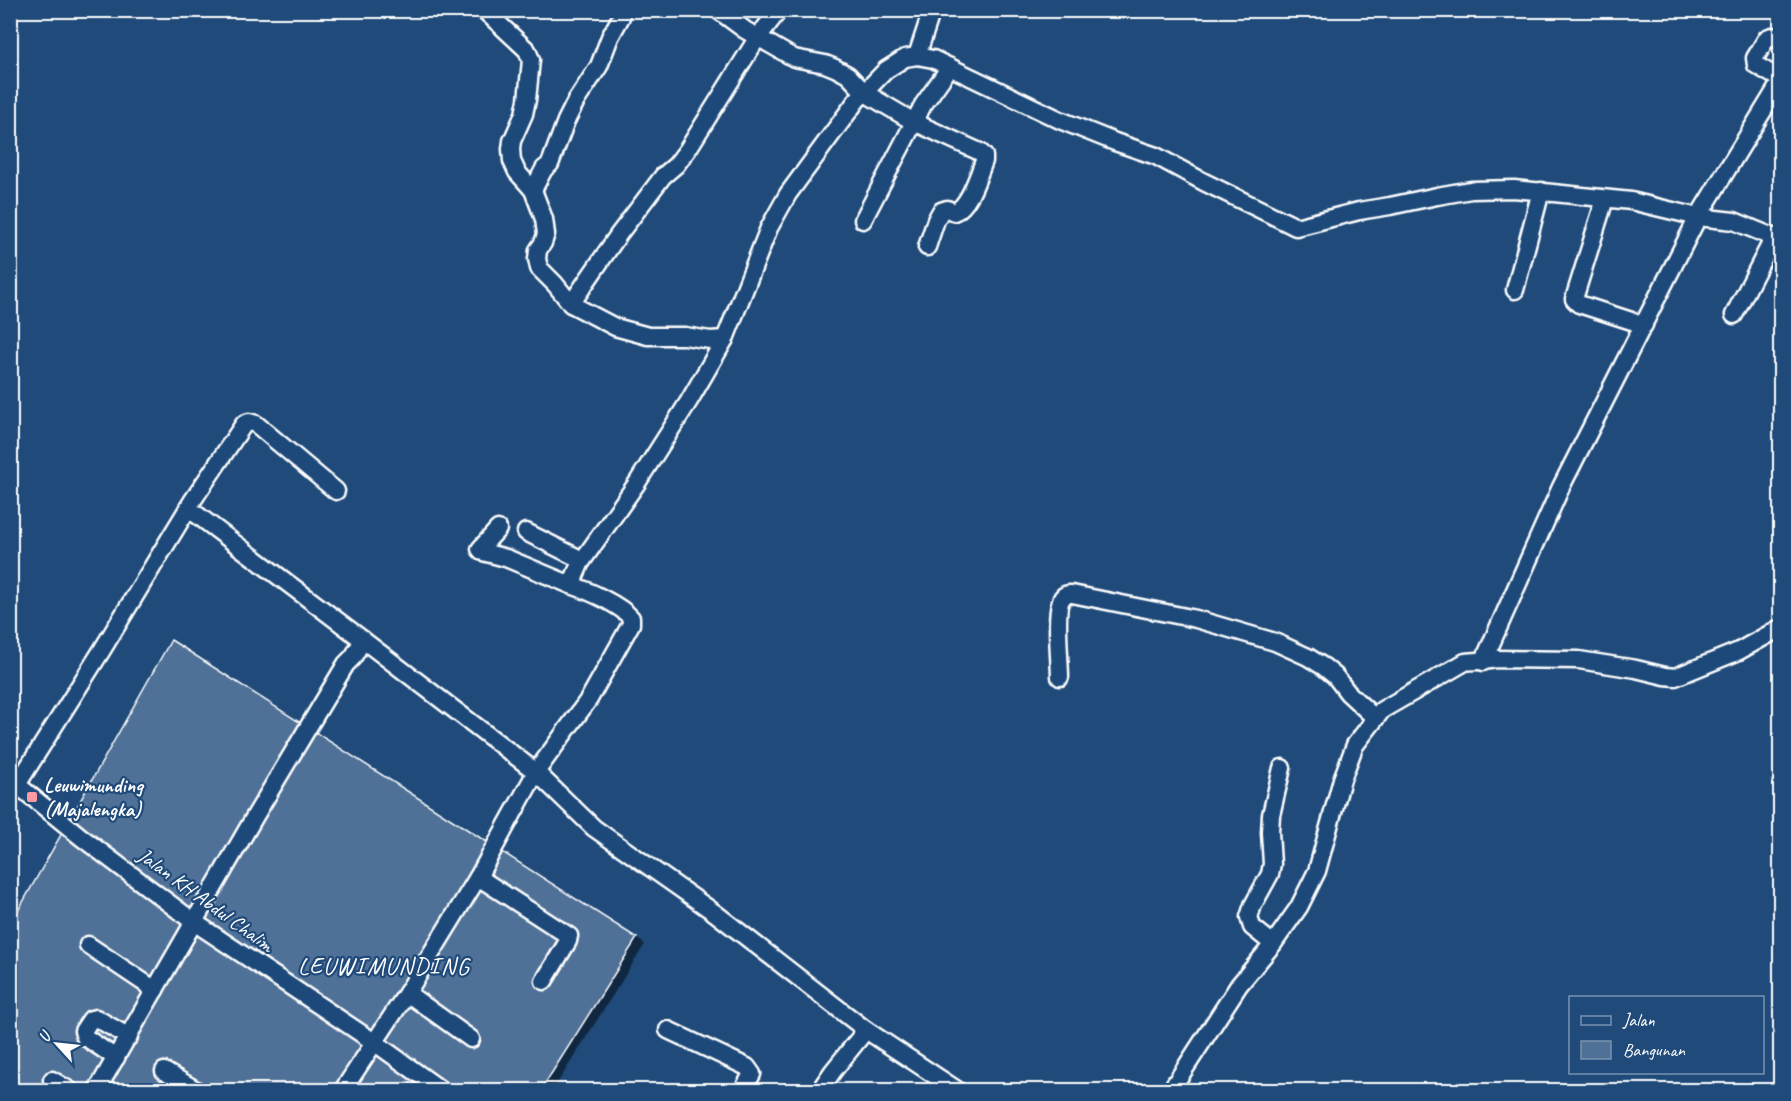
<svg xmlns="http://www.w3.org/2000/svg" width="1791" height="1101" viewBox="0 0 1791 1101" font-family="Caveat,sans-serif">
	<rect width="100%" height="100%" fill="#1f4a7a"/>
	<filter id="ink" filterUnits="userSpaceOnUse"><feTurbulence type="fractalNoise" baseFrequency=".0167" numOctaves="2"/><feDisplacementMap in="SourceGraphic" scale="12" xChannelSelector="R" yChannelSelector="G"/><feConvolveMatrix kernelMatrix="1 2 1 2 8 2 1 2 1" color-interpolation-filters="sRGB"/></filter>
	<g filter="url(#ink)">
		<!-- shadow -->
		<polygon fill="#0007" points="180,647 645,944 553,1090 10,1090 10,928"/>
		<!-- building -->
		<polygon fill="#507197" stroke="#fff" stroke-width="1.5" points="171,640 637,938 541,1090 10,1090 10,925"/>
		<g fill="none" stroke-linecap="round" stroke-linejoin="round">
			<!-- minor casing -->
			<g stroke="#fff" stroke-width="21">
				<g id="minor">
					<polyline points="484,10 527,50 531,60 527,100 524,114 512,141 511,149 512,161 517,172 533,190 544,219 546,234 543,243 538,250 537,259 539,268 555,284 571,304 615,327 648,336 685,336 710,340 725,339"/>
					<path d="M718,10l27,20 49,28 31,6 10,4 13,7 17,18 49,29 66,30 4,4v5c-6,15 -15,46 -30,51l-7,-3 -6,2 -5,9 -9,27"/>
					<polyline points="1780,40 1772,36 1767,38 1755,58 1756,65 1780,79"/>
					<polyline points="917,56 932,10"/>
					<polyline points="533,190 544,169 550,164 566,121 576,101 599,66 610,37 621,17"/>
					<polyline points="1605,199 1574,299 1579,304 1644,325"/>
					<polyline points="863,220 923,105 950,67"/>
					<polyline points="1515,290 1541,191"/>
					<polyline points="571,304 619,234 663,176 676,165 688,149 758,37 779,10"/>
					<polyline points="1734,315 1774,237"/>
					<polyline points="188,508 363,640"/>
					<polyline points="498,529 480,549 483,552 506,558 571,585"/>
					<polyline points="526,532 582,560"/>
					<polyline points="1483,662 1561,487 1698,217 1780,83"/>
					<path d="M1060,677c0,-15 -6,-71 3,-80 3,-4 5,-3 9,-3l124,25 79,23 33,15 16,10 11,9 13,17 27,25"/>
					<polyline points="10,779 81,837 194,922 374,1042 441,1090"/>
					<polyline points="10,796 102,650 193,500 244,424 249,422 256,424 336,491"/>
					<polyline points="478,877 569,936 568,941 544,981"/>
					<polyline points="1273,944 1252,927 1249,917 1253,905 1270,874 1272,864 1270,832 1271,815 1282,768"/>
					<polyline points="88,945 155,990"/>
					<polyline points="407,993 471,1039"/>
					<polyline points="668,1030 747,1067 752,1074 743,1090"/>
					<polyline points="116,1058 85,1037 83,1031 91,1019 96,1018 129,1037"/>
					<polyline points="164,1071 196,1090"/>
					<polyline points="52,1080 69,1090"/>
					<polyline points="97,1090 255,816 346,664 353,657 363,640 536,772 594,828 715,913 866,1030 957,1090"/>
					<path d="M343,1090l64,-97 71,-116 58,-105 53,-73 42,-75v-6c-10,-13 -44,-28 -60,-33l9,-21 57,-81 52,-82 36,-62 44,-111 19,-34 69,-94 29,-30 19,-12 12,-2 16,3 127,61 55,22 41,14 48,26 92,45 63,-16 31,-5 47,-10 34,-6 43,-1 117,12 67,16 36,4 46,19"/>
					<polyline points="820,1090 833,1071 866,1030"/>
					<path d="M1171,1090l68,-105 34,-41 26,-37 18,-36 25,-92 13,-34 27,-35 83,-48c11,-2 20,0 30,-3l84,1 57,9 29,7 10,1 64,-26 41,-23"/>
				</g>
			</g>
			<!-- minor -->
			<use href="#minor" stroke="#1f4a7a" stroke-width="16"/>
		</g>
	</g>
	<!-- markers -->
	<rect fill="#ff9aa2" stroke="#1f4a7a" stroke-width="2" x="26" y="791" width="12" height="12" rx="3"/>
	<g text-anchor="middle" stroke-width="4.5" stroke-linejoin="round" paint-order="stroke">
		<!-- poi labels -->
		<g font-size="21" font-weight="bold" fill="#fff" stroke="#1f4a7a" text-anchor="start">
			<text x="44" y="792">Leuwimunding<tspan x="44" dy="24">(Majalengka)</tspan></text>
		</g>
		<!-- street labels -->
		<g font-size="21" fill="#fff" stroke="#1f4a7a">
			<text transform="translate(206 900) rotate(36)" y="7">Jalan KH Abdul Chalim</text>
		</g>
		<!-- quarter labels -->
		<g font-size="24" letter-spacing="1.5" fill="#fff" stroke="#1f4a7a">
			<text x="384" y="974">LEUWIMUNDING</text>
		</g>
	</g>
	<!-- margin -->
	<rect width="1791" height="1101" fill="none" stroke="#1f4a7a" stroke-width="36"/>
	<rect x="18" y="18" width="1755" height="1065" fill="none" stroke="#fff" stroke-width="2" filter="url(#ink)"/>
	<!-- legend -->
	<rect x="1569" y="996" width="195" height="78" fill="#1f4a7a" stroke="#7992af" stroke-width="1.5"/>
	<rect x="1581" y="1016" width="30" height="9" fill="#1f4a7a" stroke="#7992af" stroke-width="1.5"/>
	<text x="1623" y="1026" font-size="18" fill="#ffffff">Jalan</text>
	<rect x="1581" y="1041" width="30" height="18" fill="#507197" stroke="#7992af" stroke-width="1.5"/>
	<text x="1623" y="1056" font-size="18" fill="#ffffff">Bangunan</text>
	<!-- north arrow -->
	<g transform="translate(57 1044) rotate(297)" stroke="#1f4a7a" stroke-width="4.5" paint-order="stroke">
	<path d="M0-4.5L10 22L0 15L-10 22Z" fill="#ffffff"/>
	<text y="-9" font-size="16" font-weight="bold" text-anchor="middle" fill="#ffffff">U</text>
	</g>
</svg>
